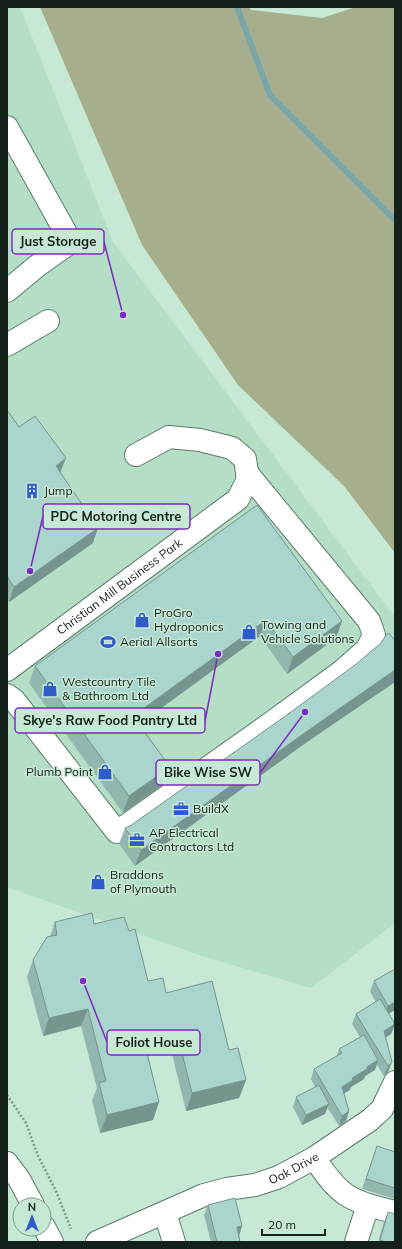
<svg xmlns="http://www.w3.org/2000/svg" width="402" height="1249" viewBox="0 0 402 1249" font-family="Mulish,sans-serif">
	<rect width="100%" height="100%" fill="#c6e8d5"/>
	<!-- built -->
	<polygon fill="#b5dec6" points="7,7 20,7 113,242 395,617 395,923 311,988 202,956 7,887"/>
	<!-- forest -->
	<polygon fill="#a6ae8d" points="40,7 249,7 251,10 322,18 356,7 395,7 395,553 344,486 238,385 142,245"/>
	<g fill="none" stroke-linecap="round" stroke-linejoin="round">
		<!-- stream -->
		<polyline stroke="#7ba6a9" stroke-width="6" points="237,7 270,95 395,220"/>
		<!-- minor casing -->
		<g stroke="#5c7b6a" stroke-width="24">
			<g id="minor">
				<polyline points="7,127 71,242 37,266 7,291"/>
				<polyline points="7,345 48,321"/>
				<path id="s1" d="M7,670l231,-171 10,-20 -3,-20 -13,-11 -32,-8 -31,-3 -33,18"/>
				<polyline points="7,695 14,700 117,832 271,723 342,671 367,649 374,635 369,621 247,473"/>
				<path d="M314,1158c9,12 18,27 31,36 15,10 33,14 50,18"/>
				<polyline points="165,1213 174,1242"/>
				<path id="s2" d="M97,1242l107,-47 23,-6 28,-4 24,-8 35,-19 56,-38 12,-11 13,-27"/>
				<polyline points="356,1242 368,1205"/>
			</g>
		</g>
		<!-- major casing -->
		<g stroke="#5c7b6a" stroke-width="24">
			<g id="major">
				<polyline points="7,1163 19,1179 33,1205"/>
				<polyline points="44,1227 52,1242"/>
			</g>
		</g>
		<!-- path -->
		<polyline stroke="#7f988a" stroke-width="2.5" stroke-dasharray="2 2" stroke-linecap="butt" points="7,1095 26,1123 38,1156 56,1191 71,1229"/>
		<!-- minor -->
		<use href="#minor" stroke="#fff" stroke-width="22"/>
		<!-- major -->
		<use href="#major" stroke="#fff" stroke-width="22"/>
	</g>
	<!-- wall -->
	<g fill="#92b7af">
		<polygon points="7,410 19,427 60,473 93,543 9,602 7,599"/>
		<polygon points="257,505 342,621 336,638 287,674 260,636 139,724 170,767 164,784 123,813 29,683 35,666"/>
		<polygon points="395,641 395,682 307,742 135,866 119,844 125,828 130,826"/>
		<polygon points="55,922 94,924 129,931 148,981 166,993 229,1050 246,1080 239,1098 186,1111 171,1050 148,1056 159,1102 153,1120 100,1133 92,1100 97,1088 81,1026 43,1036 27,977 33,960 50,937"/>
		<polygon points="395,969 389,1014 395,1025 391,1034 385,1038 388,1072 384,1076 377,1065 375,1070 365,1076 364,1079 351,1087 350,1090 344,1093 349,1111 346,1121 339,1126 327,1107 325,1114 302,1125 293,1107 296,1097 315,1087 311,1079 314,1069 337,1056 339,1049 360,1037 352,1024 356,1014 376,1002 370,992 374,981"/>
		<polygon points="377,1146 395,1152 395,1199 362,1189"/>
		<polygon points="208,1205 242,1226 239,1235 240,1242 211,1242 204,1215"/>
		<polygon points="388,1212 395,1242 378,1242 384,1222"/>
	</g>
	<!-- shaded-wall -->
	<g fill="#77958f">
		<polygon points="66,458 60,473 56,466"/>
		<polygon points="98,528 93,543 9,602 14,587"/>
		<polygon points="266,620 260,636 127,733 133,716"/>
		<polygon points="342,621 336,638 287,674 293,657"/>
		<polygon points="395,670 395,682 307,742 135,866 141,850 313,727"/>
		<polygon points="170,767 164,784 123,813 129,796"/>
		<polygon points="395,1002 395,1010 385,1016 388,1006"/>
		<polygon points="88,1009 81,1026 43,1036 49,1018"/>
		<polygon points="395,1024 391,1034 380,1041 384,1031"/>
		<polygon points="177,1033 171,1050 138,1058 144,1041"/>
		<polygon points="378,1060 375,1070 365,1076 364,1079 351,1087 350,1090 338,1097 342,1087 367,1067"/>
		<polygon points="392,1062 388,1072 384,1076 388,1066"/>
		<polygon points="246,1080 239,1098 186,1111 192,1093"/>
		<polygon points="159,1102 153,1120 100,1133 107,1115"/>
		<polygon points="329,1104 325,1114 302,1125 306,1115"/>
		<polygon points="349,1111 346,1121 339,1126 342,1116"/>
		<polygon points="242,1226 239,1236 237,1227"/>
	</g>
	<!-- building -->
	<g fill="#aad5cc" stroke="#77958f">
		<polygon points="7,410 19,427 35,416 66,458 56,466 98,528 14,587 7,576"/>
		<polygon points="257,505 342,621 293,657 266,620 133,716 170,767 129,796 35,666"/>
		<polygon points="389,633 395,641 395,670 313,727 141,850 125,828 130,826 284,717 355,665 381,643 386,635"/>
		<polygon points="92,913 94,924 124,917 129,931 135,929 148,981 163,978 166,993 212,981 229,1050 238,1048 246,1080 192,1093 177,1033 144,1041 159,1102 107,1115 99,1083 106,1081 88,1009 49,1018 33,960 47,937 57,935 55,922"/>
		<polygon points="395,969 395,1002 388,1006 374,981"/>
		<polygon points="380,999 395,1024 384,1031 392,1062 388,1066 356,1014"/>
		<polygon points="364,1035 378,1060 367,1067 367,1069 352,1078 353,1080 342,1087 349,1111 342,1116 314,1069 342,1053 339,1049"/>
		<polygon points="319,1085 329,1104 306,1115 296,1097"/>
		<polygon points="377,1146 395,1152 395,1188 366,1179"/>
		<polygon points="235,1198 242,1226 237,1227 240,1242 217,1242 208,1205"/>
		<polygon points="388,1212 395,1214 395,1242 386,1242 380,1240"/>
	</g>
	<!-- icons -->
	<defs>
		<g id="building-bare" transform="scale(1.2)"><path d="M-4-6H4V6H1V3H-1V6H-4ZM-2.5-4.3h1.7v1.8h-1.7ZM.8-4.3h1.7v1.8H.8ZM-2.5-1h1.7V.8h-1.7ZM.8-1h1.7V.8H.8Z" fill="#305bca" stroke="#c6e8d5" stroke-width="2.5" paint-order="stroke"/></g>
		<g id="shop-bare" transform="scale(1.2)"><path d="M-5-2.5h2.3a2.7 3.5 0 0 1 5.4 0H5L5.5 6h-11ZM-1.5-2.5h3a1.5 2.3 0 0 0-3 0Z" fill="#305bca" stroke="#c6e8d5" stroke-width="2.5" paint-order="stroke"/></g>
		<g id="stadium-bare" transform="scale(1.2)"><path d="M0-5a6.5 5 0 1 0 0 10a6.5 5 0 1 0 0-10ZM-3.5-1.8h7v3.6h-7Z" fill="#305bca" stroke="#c6e8d5" stroke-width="2.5" paint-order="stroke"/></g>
		<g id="office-bare" transform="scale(1.2)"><path d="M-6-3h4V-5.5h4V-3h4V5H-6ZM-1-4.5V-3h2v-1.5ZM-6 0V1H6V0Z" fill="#305bca" stroke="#c6e8d5" stroke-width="2.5" paint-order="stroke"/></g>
	</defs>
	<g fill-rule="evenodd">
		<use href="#building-bare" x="32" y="491"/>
		<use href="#shop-bare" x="142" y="620"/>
		<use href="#shop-bare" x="249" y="632"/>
		<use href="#stadium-bare" x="108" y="642"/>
		<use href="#shop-bare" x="50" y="689"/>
		<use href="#shop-bare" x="105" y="772"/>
		<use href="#office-bare" x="181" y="809"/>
		<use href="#office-bare" x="137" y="840"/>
		<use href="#shop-bare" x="98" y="882"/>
	</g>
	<g text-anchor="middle" stroke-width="3" stroke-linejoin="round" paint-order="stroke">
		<!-- poi labels -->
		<g font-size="12" fill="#14201a" stroke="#c6e8d5" text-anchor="start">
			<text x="44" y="495">Jump</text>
			<text x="154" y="617">ProGro<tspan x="154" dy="14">Hydroponics</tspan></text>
			<text x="261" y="629">Towing and<tspan x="261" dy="14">Vehicle Solutions</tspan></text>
			<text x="120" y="646">Aerial Allsorts</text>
			<text x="62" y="686">Westcountry Tile<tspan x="62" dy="14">&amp; Bathroom Ltd</tspan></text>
			<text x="93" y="776" text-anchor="end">Plumb Point</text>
			<text x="193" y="813">BuildX</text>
			<text x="149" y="837">AP Electrical<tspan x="149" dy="14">Contractors Ltd</tspan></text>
			<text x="110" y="879">Braddons<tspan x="110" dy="14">of Plymouth</tspan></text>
		</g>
		<!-- street labels -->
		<g font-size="12" fill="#14201a" stroke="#c6e8d5">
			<text dy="4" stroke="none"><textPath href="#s1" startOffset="140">Christian Mill Business Park</textPath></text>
			<text dy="4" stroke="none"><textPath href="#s2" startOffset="211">Oak Drive</textPath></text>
		</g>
	</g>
	<!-- callouts -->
	<path fill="none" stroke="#7b2cbf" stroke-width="1.5" d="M123 315L104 242M30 571L43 516M218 654L205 721M305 712L260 773M83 981L107 1042"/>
	<g fill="#7b2cbf" stroke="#c6e8d5" stroke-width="1.5">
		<circle cx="123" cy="315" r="4"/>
		<circle cx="30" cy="571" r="4"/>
		<circle cx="218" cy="654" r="4"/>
		<circle cx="305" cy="712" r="4"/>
		<circle cx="83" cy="981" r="4"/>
	</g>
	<g fill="#c6e8d5" stroke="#7b2cbf" stroke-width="1.5">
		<rect x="12" y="229" width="92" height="25" rx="4"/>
		<rect x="43" y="504" width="147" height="25" rx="4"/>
		<rect x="15" y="708" width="190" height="25" rx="4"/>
		<rect x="156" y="760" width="104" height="25" rx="4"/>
		<rect x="107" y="1030" width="93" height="25" rx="4"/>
	</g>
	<g font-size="13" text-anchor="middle" font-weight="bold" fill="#14201a">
		<text x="58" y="246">Just Storage</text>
		<text x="116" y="521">PDC Motoring Centre</text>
		<text x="110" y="725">Skye's Raw Food Pantry Ltd</text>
		<text x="208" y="777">Bike Wise SW</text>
		<text x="154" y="1047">Foliot House</text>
	</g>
	<!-- border -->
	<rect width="402" height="1249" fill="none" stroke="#14201a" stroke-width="16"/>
	<!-- north arrow -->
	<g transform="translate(32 1217)"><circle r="19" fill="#c6e8d5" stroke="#7f988a"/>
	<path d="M0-3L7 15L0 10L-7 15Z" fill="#305bca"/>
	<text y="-6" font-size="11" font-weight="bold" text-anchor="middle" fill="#14201a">N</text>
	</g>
	<!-- scale -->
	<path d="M262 1229v6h63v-6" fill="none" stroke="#14201a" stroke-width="2"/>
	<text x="268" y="1229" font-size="12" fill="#14201a" stroke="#c6e8d5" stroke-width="3" paint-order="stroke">20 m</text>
</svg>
